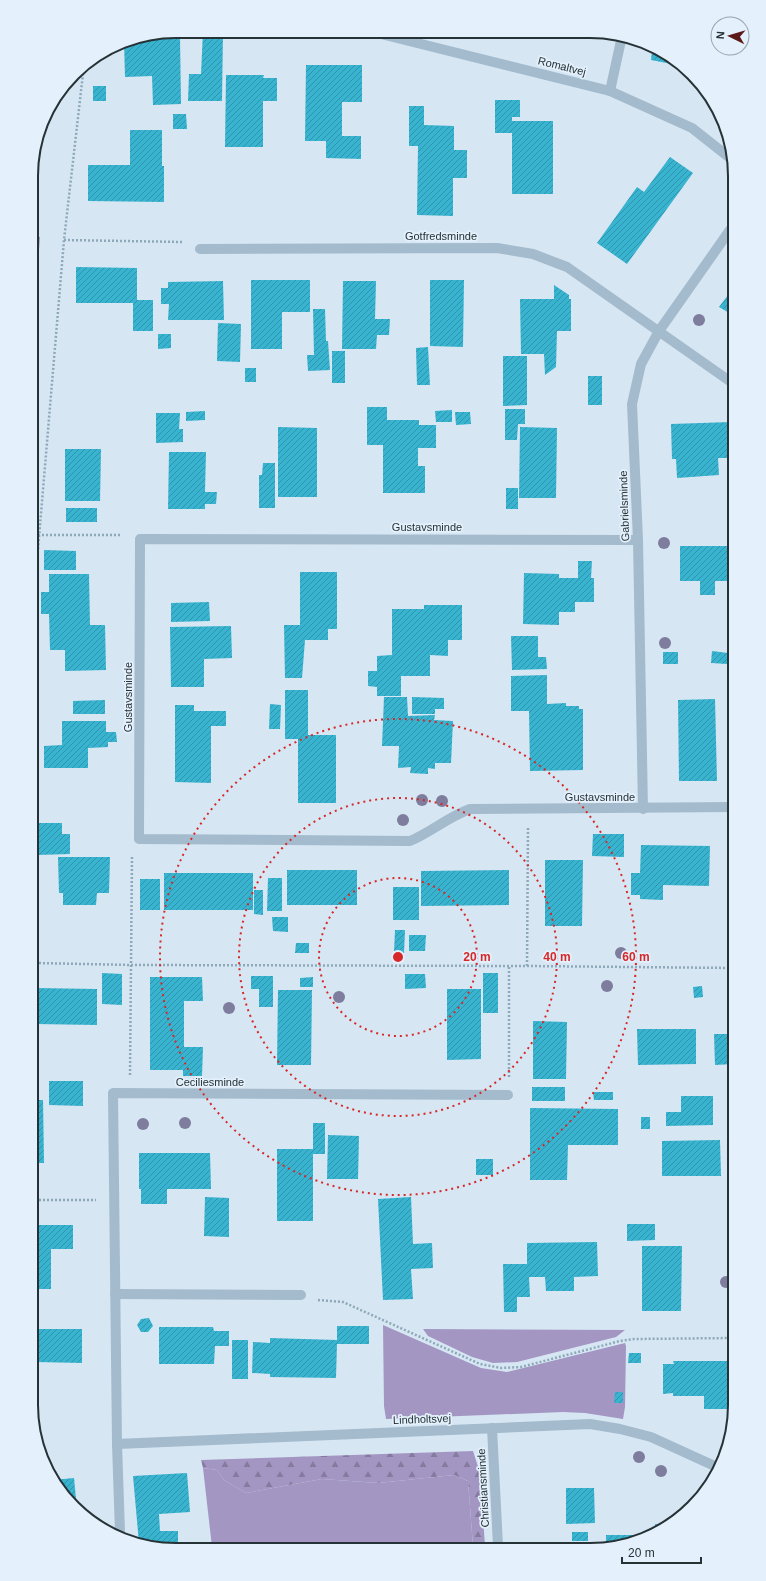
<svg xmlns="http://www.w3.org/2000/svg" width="766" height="1581" viewBox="0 0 766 1581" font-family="Arial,sans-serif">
	<defs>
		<pattern id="forest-firs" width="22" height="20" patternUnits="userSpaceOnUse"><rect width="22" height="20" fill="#a396c3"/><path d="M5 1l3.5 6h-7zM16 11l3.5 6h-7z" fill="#857b9f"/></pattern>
		<pattern id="building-hatch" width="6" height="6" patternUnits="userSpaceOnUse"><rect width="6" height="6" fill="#38b4d0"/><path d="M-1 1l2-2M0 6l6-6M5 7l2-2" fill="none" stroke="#2f93aa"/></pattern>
	</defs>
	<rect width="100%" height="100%" fill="#d7e6f3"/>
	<!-- grass -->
	<g fill="#a396c3">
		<polygon points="32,236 40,237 33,327"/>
		<polygon points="383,1325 481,1368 507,1372 625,1343 626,1346 625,1407 623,1419 585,1413 563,1412 386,1419 384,1406"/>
		<polygon points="423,1329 625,1330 616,1337 517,1362 493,1363 472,1357 428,1336"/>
		<polygon points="203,1468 217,1470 224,1480 246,1493 322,1479 378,1483 454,1475 468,1481 473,1546 212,1547"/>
	</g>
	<!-- forest -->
	<polygon fill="url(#forest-firs)" points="473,1451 480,1473 485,1546 473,1546 468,1481 454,1475 378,1483 322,1479 246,1493 224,1480 217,1470 203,1468 201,1460"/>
	<!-- building -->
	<g fill="url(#building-hatch)">
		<polygon points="203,31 223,31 222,101 188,101 189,74 201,74"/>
		<polygon points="180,37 181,104 153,105 152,76 125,77 124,41 142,38"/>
		<polygon points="652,51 682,65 682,66 651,60"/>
		<polygon points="306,65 362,65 362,102 342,102 342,136 361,136 361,159 326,158 326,141 305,141"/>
		<polygon points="226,75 264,75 263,78 277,78 277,101 263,101 263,147 225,147"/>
		<rect x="93" y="86" width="13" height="15"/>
		<polygon points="495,100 520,100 520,117 512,117 512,121 553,121 553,194 512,194 512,133 495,133"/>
		<polygon points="409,106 424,106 424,125 454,126 454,150 467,150 467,178 453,178 453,216 417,215 418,146 409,146"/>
		<polygon points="173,114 186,114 187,129 173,129"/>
		<polygon points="130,130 162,130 162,166 164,166 164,202 88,201 88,165 130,165"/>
		<polygon points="670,157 693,173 627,264 597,243 637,187 644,192"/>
		<polygon points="76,267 137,268 137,300 153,300 153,331 133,331 133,303 76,303"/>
		<polygon points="251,280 310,280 310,312 282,312 282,349 251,349"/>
		<polygon points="430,280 464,280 463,347 430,346"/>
		<polygon points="223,281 224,320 168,320 169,304 161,304 161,288 168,288 168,282"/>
		<polygon points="343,281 376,281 375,319 390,319 389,335 377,335 376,349 342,349"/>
		<polygon points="554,285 569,295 569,299 571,299 571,331 557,331 556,367 545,375 544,354 521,354 520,299 554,299"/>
		<polygon points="731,291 731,314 719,307"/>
		<polygon points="313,309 325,309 326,341 328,341 330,370 308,371 307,355 314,355"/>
		<polygon points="218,323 241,324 240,362 217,361"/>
		<rect x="729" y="328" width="2" height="22"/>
		<polygon points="158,334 171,334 171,348 158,349"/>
		<polygon points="428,347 430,385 417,385 416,348"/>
		<rect x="332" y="351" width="13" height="32"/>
		<polygon points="503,356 527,356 527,405 503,406"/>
		<rect x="245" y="368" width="11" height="14"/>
		<rect x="588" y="376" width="14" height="29"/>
		<polygon points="367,407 387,407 387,420 419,420 419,425 436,425 436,448 418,448 418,466 425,466 425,493 383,493 383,445 367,445"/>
		<polygon points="505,409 525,409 525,424 518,424 517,440 505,440"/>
		<polygon points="452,410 452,422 436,422 435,411"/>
		<polygon points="205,411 205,420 186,421 186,412"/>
		<polygon points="455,412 470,412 471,424 456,425"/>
		<polygon points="156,413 180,413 179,429 183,429 183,442 156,443"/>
		<polygon points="731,422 731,458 718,458 719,475 677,478 676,459 672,459 671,424"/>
		<polygon points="278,427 317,428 317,497 278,497"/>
		<polygon points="520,427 557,428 556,498 519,498"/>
		<polygon points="65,449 101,449 100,501 65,501"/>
		<polygon points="169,452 206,452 205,492 217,492 216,504 205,504 205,509 168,509"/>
		<polygon points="263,463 275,463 275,508 259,508 259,475 262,475"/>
		<rect x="506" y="488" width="12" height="21"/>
		<rect x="66" y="508" width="31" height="14"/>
		<polygon points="680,546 731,546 732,581 715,581 715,595 700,595 700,581 680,581"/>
		<polygon points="44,550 76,551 76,570 44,570"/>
		<polygon points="578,561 592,561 591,578 594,578 594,602 575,602 575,612 559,612 559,625 523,624 524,573 559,574 559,578 578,578"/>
		<polygon points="300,572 337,572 337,629 328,629 328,640 305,640 302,678 285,678 284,625 300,625"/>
		<polygon points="49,574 89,574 90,625 105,625 106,670 65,671 65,650 50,650 49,614 41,614 41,592 49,592"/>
		<polygon points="209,602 210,621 171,622 171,603"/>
		<polygon points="424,605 462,605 462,640 448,640 448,656 430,655 430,676 401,676 401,696 377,696 377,687 368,686 368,671 377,671 377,656 392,655 392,609 424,609"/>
		<polygon points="231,626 232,658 204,659 204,687 171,687 170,627"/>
		<polygon points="511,636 538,636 538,657 546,657 547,669 512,670"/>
		<polygon points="712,651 728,653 727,664 711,663"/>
		<rect x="663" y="652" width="15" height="12"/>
		<polygon points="547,675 547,704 566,703 566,706 579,706 579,709 583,709 583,770 530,771 529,711 511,711 511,676"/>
		<polygon points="285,690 308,690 308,735 336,735 336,803 298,803 298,739 285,739"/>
		<polygon points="384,697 407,697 408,716 435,715 434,720 453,721 451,763 435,763 435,769 428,768 428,774 410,773 411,767 398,768 399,746 382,746"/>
		<polygon points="412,697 444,698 444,709 435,709 435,714 412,714"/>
		<polygon points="715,699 717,781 679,781 678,700"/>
		<polygon points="105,700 105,714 73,714 73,701"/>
		<polygon points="270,704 281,705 280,729 269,729"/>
		<polygon points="175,705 194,705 194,711 226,711 226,726 211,726 211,783 175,782"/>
		<polygon points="62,721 106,721 106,732 116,732 117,742 108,742 108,747 88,748 88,768 44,768 44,746 62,745"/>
		<polygon points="727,743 732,743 732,771 727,765"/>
		<polygon points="37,823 62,823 62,834 70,834 70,854 37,855"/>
		<polygon points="593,834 624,834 624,857 592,856"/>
		<polygon points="641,845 710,846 709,886 663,885 663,900 640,899 640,895 631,895 631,873 640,873"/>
		<polygon points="58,857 110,857 109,893 97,893 96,905 63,905 63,893 59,893"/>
		<polygon points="545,860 583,860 582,926 545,926"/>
		<rect x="287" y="870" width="70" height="35"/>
		<polygon points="509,870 509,905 421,906 421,871"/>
		<rect x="164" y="873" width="89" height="37"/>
		<polygon points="268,878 282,878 282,911 267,911"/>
		<rect x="140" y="879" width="20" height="31"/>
		<rect x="393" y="887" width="26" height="33"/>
		<polygon points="254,890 263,890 263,915 254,914"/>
		<polygon points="272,917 288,917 288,932 273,931"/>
		<polygon points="395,930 405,930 404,953 394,952"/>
		<polygon points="409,935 426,935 425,951 409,951"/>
		<polygon points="296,943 309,943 309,953 295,953"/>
		<polygon points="102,973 122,974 122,1005 102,1004"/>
		<rect x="483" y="973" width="15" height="40"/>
		<polygon points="405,974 425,974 426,988 405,989"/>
		<polygon points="251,976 273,976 273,1007 259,1007 259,989 251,989"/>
		<polygon points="150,977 202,977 203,1001 184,1001 184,1047 203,1047 202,1076 183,1076 183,1070 150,1070"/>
		<polygon points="313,977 313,987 300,987 300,978"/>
		<polygon points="702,986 703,997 694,998 693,987"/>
		<polygon points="35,988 97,989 97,1025 35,1024"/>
		<polygon points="447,989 481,989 481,1059 447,1060"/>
		<polygon points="278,990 312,990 311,1065 277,1065"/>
		<polygon points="533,1021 567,1022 566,1079 533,1079"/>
		<polygon points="637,1029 696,1029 696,1064 638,1065"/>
		<polygon points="714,1034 733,1034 733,1064 715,1065"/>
		<polygon points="49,1081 83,1081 83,1106 49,1105"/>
		<rect x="532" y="1087" width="33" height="14"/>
		<polygon points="593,1092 613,1092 613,1100 594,1100"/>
		<polygon points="681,1096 713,1096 713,1125 666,1126 666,1112 681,1112"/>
		<polygon points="35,1100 43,1100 44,1163 35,1163"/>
		<polygon points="530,1108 618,1109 618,1145 568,1145 567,1180 530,1180"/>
		<rect x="641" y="1117" width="9" height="12"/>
		<polygon points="313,1123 325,1123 325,1154 313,1154 313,1221 277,1221 277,1149 313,1149"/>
		<polygon points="328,1135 359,1136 358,1179 327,1179"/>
		<polygon points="720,1140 721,1176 662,1176 662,1141"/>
		<polygon points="139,1153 210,1153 211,1189 167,1189 167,1204 141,1204 141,1189 139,1189"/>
		<rect x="476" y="1159" width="17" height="16"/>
		<polygon points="205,1197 229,1198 229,1237 204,1236"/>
		<polygon points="411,1197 413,1244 432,1243 433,1268 411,1269 413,1299 383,1300 378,1199"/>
		<polygon points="627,1224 655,1224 655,1240 627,1241"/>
		<polygon points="35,1225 73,1225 73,1249 51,1249 51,1289 36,1289"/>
		<polygon points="597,1242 598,1276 574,1277 574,1291 546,1291 545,1277 529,1277 530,1297 517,1297 517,1312 504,1312 503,1264 527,1264 527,1243"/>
		<polygon points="642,1246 682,1246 681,1311 642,1311"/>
		<polygon points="149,1318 153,1326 148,1332 141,1332 137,1325 141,1319"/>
		<polygon points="337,1326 369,1326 369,1344 337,1344 336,1378 270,1377 270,1374 252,1373 253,1342 270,1343 270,1338 337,1340"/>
		<polygon points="159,1327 213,1327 214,1331 229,1331 229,1346 215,1346 214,1364 159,1364"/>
		<polygon points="36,1329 82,1329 82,1363 36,1362"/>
		<rect x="232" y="1340" width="16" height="39"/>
		<polygon points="629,1353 641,1353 641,1363 628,1363"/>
		<polygon points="673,1361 734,1361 735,1409 704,1409 704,1396 673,1396 673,1393 663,1394 663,1364 674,1364"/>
		<polygon points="615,1392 623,1392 623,1403 614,1403"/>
		<polygon points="187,1473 190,1512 159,1514 160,1531 178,1531 178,1547 148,1547 139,1543 133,1476"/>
		<polygon points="74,1478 77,1510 55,1485 53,1480"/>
		<polygon points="566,1488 594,1488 595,1523 566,1524"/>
		<polygon points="655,1524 672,1524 655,1533"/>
		<rect x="572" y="1532" width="16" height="9"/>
		<polygon points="606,1535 647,1535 647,1536 628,1545 606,1545"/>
	</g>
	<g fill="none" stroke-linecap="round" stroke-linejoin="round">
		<!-- path -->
		<g stroke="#8da8b8" stroke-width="2.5" stroke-dasharray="2 2" stroke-linecap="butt">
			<polyline points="64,240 183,242"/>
			<polyline points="38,535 122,535"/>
			<polyline points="34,597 64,240 84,65"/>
			<polyline points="35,963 132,965 527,966 733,968"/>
			<polyline points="527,966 528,826"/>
			<polyline points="130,1075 132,856"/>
			<polyline points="509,1077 509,965"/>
			<polyline points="35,1200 96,1200"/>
			<polyline points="318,1300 343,1302 480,1364 501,1368 521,1367 620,1341 634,1339 734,1338"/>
		</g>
		<!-- minor -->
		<g stroke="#a3bbcc" stroke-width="10">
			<polyline points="610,91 622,36"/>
			<polyline points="200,249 497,248 533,254 567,267 731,382"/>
			<path d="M638,540l-498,-1 -1,300 271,2c21,-9 38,-24 60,-32l262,-2"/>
			<polyline points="643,809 638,540 632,404 641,364 659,331 730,230"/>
			<polyline points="115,1294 301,1295"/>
			<polyline points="492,1428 498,1546"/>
			<polyline points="117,1444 590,1424 620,1429 651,1437 719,1468"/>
			<polyline points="120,1533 117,1444 113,1093 508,1095"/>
		</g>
		<!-- tertiary -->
		<polyline stroke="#a3bbcc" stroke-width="10" points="373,32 610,91 692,128 730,158"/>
	</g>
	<!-- trees -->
	<g fill="#7e7d9d">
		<circle cx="699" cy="320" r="6"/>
		<circle cx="664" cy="543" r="6"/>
		<circle cx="665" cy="643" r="6"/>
		<circle cx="422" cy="800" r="6"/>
		<circle cx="442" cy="801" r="6"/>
		<circle cx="403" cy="820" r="6"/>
		<circle cx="621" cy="953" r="6"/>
		<circle cx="607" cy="986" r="6"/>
		<circle cx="339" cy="997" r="6"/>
		<circle cx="229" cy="1008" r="6"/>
		<circle cx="185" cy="1123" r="6"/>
		<circle cx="143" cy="1124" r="6"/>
		<circle cx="726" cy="1282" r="6"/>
		<circle cx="639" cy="1457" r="6"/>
		<circle cx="661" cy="1471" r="6"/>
	</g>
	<!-- distance rings -->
	<g fill="none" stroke="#d62828" stroke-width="2" stroke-dasharray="2 4">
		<circle cx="398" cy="957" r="79"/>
		<circle cx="398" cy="957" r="159"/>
		<circle cx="398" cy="957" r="238"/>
	</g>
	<g text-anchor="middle" stroke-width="3.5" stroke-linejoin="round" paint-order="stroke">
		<!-- street labels -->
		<g font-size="11" fill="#253236" stroke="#e4f0fb">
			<text transform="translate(562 66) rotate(14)" y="4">Romaltvej</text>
			<text x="441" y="240">Gotfredsminde</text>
			<text transform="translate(624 506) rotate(-92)" y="4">Gabrielsminde</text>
			<text x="427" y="531">Gustavsminde</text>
			<text transform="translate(128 697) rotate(-90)" y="4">Gustavsminde</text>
			<text x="600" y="801">Gustavsminde</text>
			<text x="210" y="1086">Ceciliesminde</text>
			<text transform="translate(422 1419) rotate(-2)" y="4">Lindholtsvej</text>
			<text transform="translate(483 1488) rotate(-93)" y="4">Christiansminde</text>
		</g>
	</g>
	<!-- crop -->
	<path d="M0 0H766V1581H0ZM176 38H590A138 138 0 0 1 728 176V1405A138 138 0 0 1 590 1543H176A138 138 0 0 1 38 1405V176A138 138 0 0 1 176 38Z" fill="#e4f0fb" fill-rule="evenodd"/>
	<path fill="none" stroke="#253236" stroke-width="2" d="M176 38H590A138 138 0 0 1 728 176V1405A138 138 0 0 1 590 1543H176A138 138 0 0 1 38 1405V176A138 138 0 0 1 176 38Z"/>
	<circle cx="398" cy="957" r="6" fill="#d62828" stroke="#e4f0fb" stroke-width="2"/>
	<g font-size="12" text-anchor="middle" font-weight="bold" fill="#d62828" stroke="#e4f0fb" stroke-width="3.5" stroke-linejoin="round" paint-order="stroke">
		<text x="477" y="961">20 m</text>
		<text x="557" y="961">40 m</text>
		<text x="636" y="961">60 m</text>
	</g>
	<!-- north arrow -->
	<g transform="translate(730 36) rotate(275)"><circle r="19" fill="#e4f0fb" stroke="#98a4ac"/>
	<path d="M0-3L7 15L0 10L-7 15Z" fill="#5b1918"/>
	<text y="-6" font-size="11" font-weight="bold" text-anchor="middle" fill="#253236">N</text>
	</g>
	<!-- scale -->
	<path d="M622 1557v6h79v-6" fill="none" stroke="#253236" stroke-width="2"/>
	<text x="628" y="1557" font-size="12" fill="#253236" stroke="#e4f0fb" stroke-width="3" paint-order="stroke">20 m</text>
</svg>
